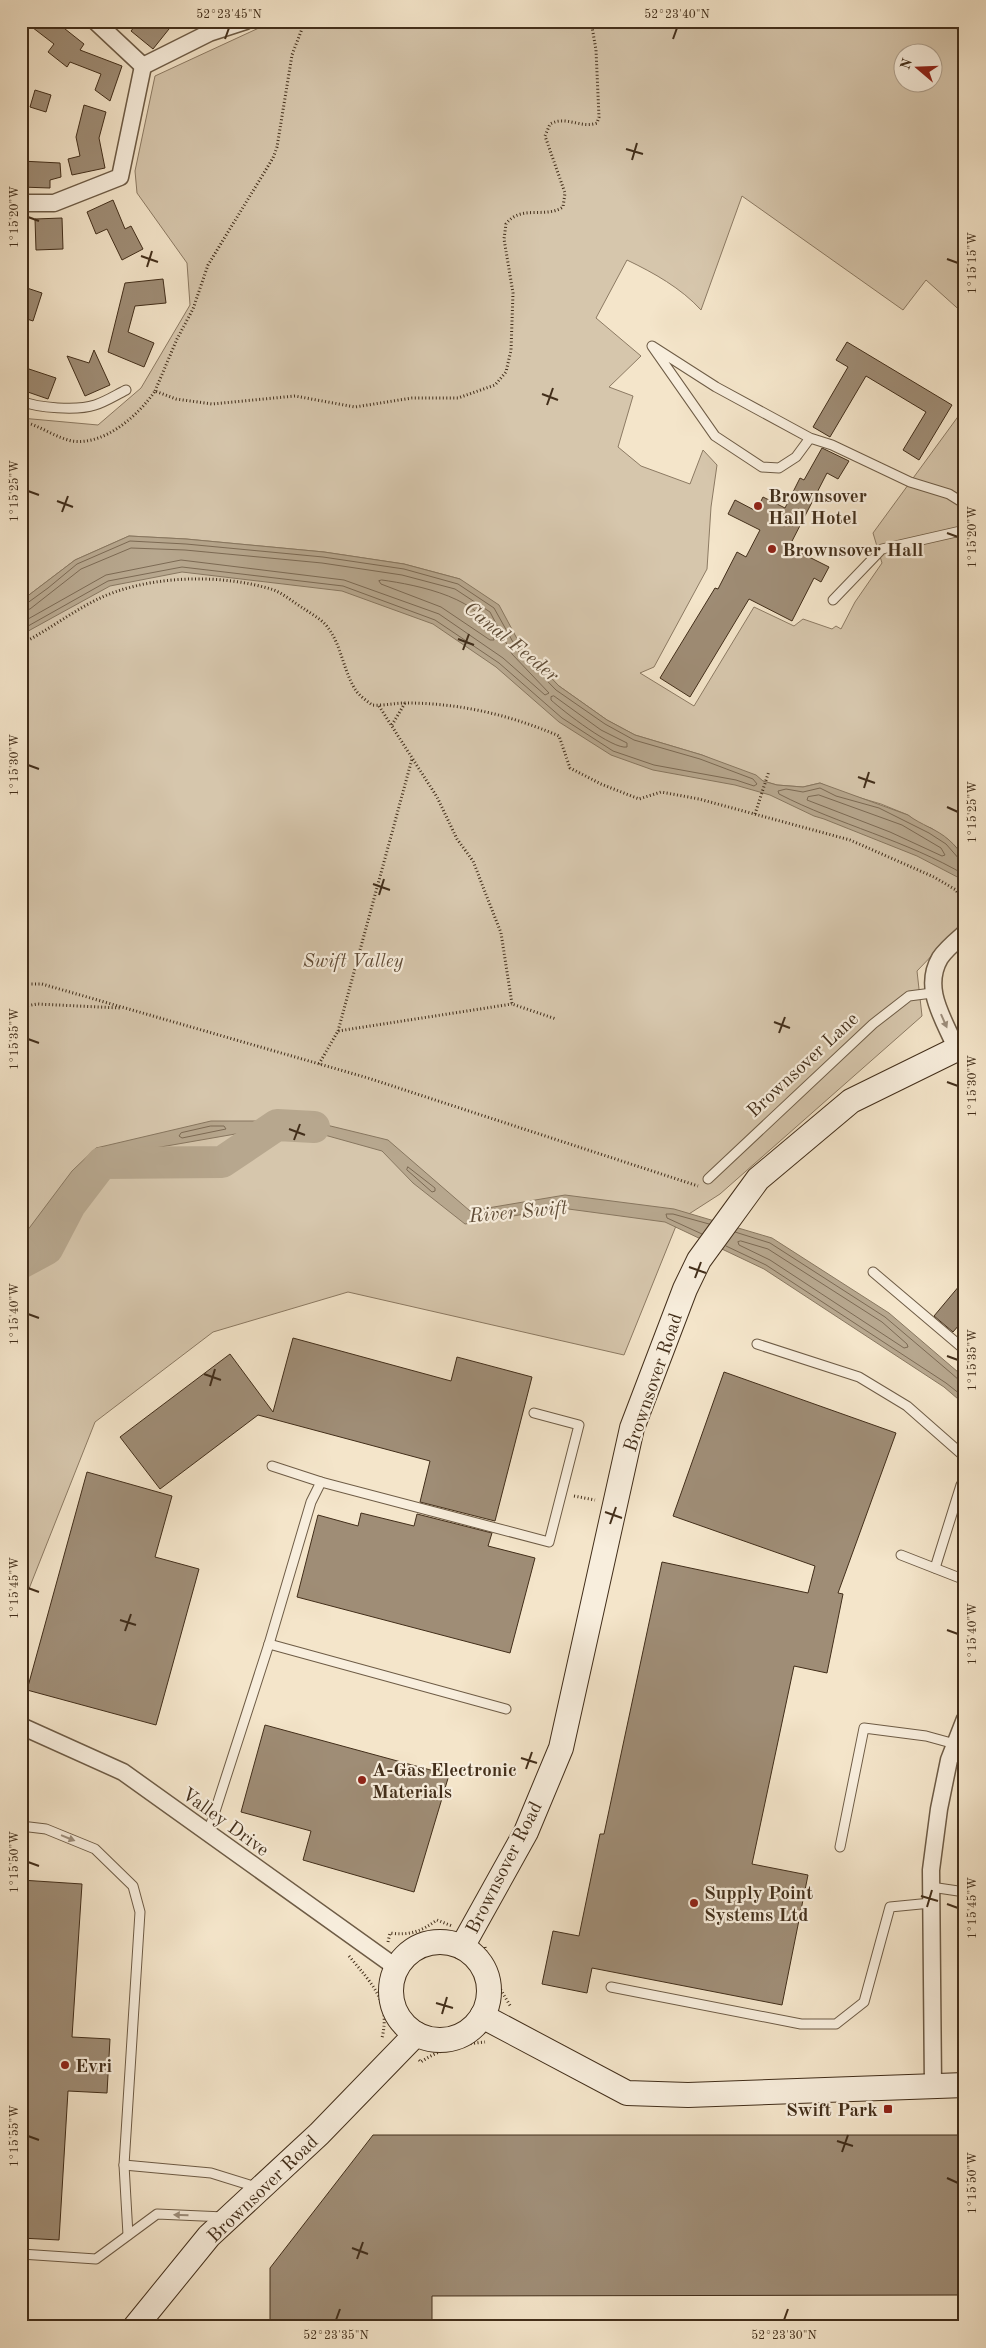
<svg xmlns="http://www.w3.org/2000/svg" width="986" height="2348" viewBox="0 0 986 2348" font-family="'Old Standard TT',serif">
	<rect width="100%" height="100%" fill="#f4e5ca"/>
	<filter id="stains"><feTurbulence type="fractalNoise" baseFrequency=".004" numOctaves="4"/><feColorMatrix values="0 0 0 0 .2 0 0 0 0 .09 0 0 0 0 .02 0 0 0 .5 -.17"/></filter>
	<radialGradient id="worn" r=".72"><stop offset=".6" stop-color="#630" stop-opacity="0"/><stop offset="1" stop-color="#630" stop-opacity=".3"/></radialGradient>
	<!-- green -->
	<g fill="#d6c6ac" stroke="#8c7a63" fill-rule="evenodd">
		<path d="M274,21h679l12,24v270l-39,-35 -23,30 -161,-114 -41,114c-20,-22 -47,-37 -74,-50l-31,58 45,38 -32,31 24,9 -15,51 23,19 49,18 13,-34 14,15 -6,42 -4,62 -53,98 -14,6 54,33 60,-99 40,19 9,-7 29,10 4,-3 5,3 14,-27 27,-39 -9,-30 92,-126v451l-16,-18 -18,-12 -12,-4 -11,-9 -27,-11 -44,-13 -17,-8 -17,4 -26,-2 -14,-4 -61,-26 -67,-20 -28,-15 -48,-34 -37,-38 -10,-17 -52,-52 -26,-7 -30,-8 -80,-12 -138,-13 -57,-3 -54,24 -54,41v-183l77,7 43,-37 49,-83 -3,-42 -50,-70 -2,-22 20,-95zM904,52h30v30h-30z"/>
		<polygon points="129,561 402,588 598,729 754,783 965,874 965,921 917,971 922,1016 720,1194 678,1221 624,1355 348,1292 213,1332 95,1422 21,1609 21,620"/>
	</g>
	<!-- water -->
	<g fill="#b7a78e" stroke="#887760">
		<path d="M129,536l57,3 138,13 80,12 56,15 39,26 23,43 37,38 48,34 28,15 67,20 54,20 7,6 14,4 26,2 17,-4 88,32c13,10 29,14 41,25 6,5 11,12 16,18v23l-48,-25 -93,-37 -10,-3 -44,-21 -35,-10 -82,-15 -42,-15 -52,-33 -63,-55 -63,-43 -91,-33 -160,-19 -72,14 -89,49v-34l54,-41z"/>
		<polygon points="211,1121 310,1121 388,1140 470,1211 565,1195 674,1209 772,1238 889,1313 965,1378 965,1405 944,1387 764,1269 665,1222 561,1208 465,1224 413,1183 382,1151 321,1134 264,1129 109,1156 92,1169 35,1247 21,1255 21,1239 72,1171 96,1148"/>
	</g>
	<g fill="none" stroke-linecap="round" stroke-linejoin="round">
		<!-- shore -->
		<g stroke="#7c6a54" stroke-width="1">
			<path d="M382,580c35,5 105,18 112,60h-4l-49,-33 -60,-23 -2,-3z"/>
			<polyline points="21,605 26,604 48,588 77,564 130,541 186,544 323,557 404,569 458,584 494,608 518,651 556,690 605,724 634,740 700,759 753,779 757,784 754,786 736,780 654,765 613,751 562,718 499,663 435,620 343,586 182,567 108,581 21,630"/>
			<polyline points="21,611 30,609 81,569 131,548 185,550 322,563 402,575 455,589 490,612 512,654 549,693 545,695 503,658 439,614 344,580 181,560 106,575 21,623"/>
			<path d="M554,696l47,34 26,13v4c-14,3 -64,-36 -76,-47v-3z"/>
			<polygon points="819,795 902,825 941,848 945,855 942,856 890,832 807,800 808,797"/>
			<path d="M965,861l-5,-1 -14,-16 -17,-11 -50,-25 -43,-12 -16,-8 -17,4 -17,-3 -8,2 1,3c60,31 127,46 186,81"/>
			<polygon points="211,1126 224,1126 226,1129 182,1138 179,1136 181,1133"/>
			<polygon points="408,1167 435,1188 435,1191 432,1192 407,1170"/>
			<polygon points="80,1173 81,1176 67,1195 64,1195 63,1192 76,1174"/>
			<polyline points="735,1232 770,1243 885,1317 951,1373 960,1381 965,1381"/>
			<polyline points="702,1234 667,1218 666,1214 673,1214 709,1224"/>
			<polygon points="741,1241 768,1249 882,1322 907,1344 908,1347 904,1348 770,1260 739,1245 738,1242"/>
			<polyline points="726,1246 766,1265 946,1383 965,1398"/>
		</g>
		<!-- river -->
		<polyline stroke="#b7a78e" stroke-width="32" points="21,1263 47,1249 70,1205 102,1163 222,1162 277,1125 314,1127"/>
	</g>
	<!-- building -->
	<g fill="#9f8d76" stroke="#422e1a">
		<polygon points="24,21 55,21 84,44 80,50 122,66 110,101 95,90 101,74 70,62 67,67 48,52 54,44"/>
		<polygon points="139,21 160,21 169,29 153,49 131,31"/>
		<polygon points="35,90 51,95 46,112 30,107"/>
		<polygon points="84,105 106,112 99,138 105,168 72,175 68,159 80,156 76,137"/>
		<polygon points="21,161 60,163 61,177 50,180 50,188 21,187"/>
		<polygon points="113,200 125,229 131,226 143,249 122,260 107,229 96,234 87,212"/>
		<polygon points="62,218 63,249 36,250 35,219"/>
		<polygon points="163,279 166,303 135,306 128,332 154,343 144,367 108,352 125,283"/>
		<polygon points="21,286 42,293 33,321 21,317"/>
		<polygon points="847,342 952,405 919,460 903,450 926,412 866,376 830,437 813,427 848,367 836,360"/>
		<polygon points="94,350 110,385 85,396 67,356 89,363"/>
		<polygon points="29,369 56,378 48,399 22,390"/>
		<polygon points="822,448 849,461 838,479 827,473 789,547 829,567 821,582 814,578 792,621 749,599 690,697 660,678 715,588 718,589 737,552 746,557 760,530 728,514 735,500 756,511 763,497 785,508 800,478 804,480"/>
		<polygon points="965,1279 965,1318 953,1332 934,1316"/>
		<polygon points="293,1338 451,1381 457,1357 532,1377 495,1521 420,1502 430,1461 258,1415 160,1489 120,1437 230,1354 273,1412"/>
		<polygon points="724,1372 896,1433 838,1593 843,1594 827,1673 794,1666 752,1864 808,1875 782,2005 592,1968 587,1993 542,1984 553,1931 579,1936 600,1834 604,1834 662,1562 808,1593 815,1566 673,1516"/>
		<polygon points="87,1472 172,1496 155,1557 199,1569 156,1725 27,1690"/>
		<polygon points="361,1513 414,1526 417,1514 492,1533 488,1546 535,1558 510,1653 297,1597 318,1515 358,1526"/>
		<polygon points="265,1725 449,1775 414,1892 303,1860 311,1831 241,1812"/>
		<polygon points="21,1880 82,1884 72,2037 110,2039 107,2093 68,2091 59,2240 21,2238"/>
		<polygon points="373,2135 965,2135 965,2295 432,2296 432,2327 270,2327 270,2268"/>
	</g>
	<g fill="none" stroke-linecap="round" stroke-linejoin="round">
		<!-- lane casing -->
		<g stroke="#6e5c46" stroke-width="11">
			<g id="lane">
				<path d="M21,401c17,7 56,10 74,4 10,-3 21,-10 31,-15"/>
				<polyline points="810,438 796,457 779,468 762,467 715,436 652,346 716,387 810,438 832,445 910,482 949,494 965,504"/>
				<polyline points="833,600 882,549 965,530"/>
				<polyline points="708,1179 873,1024 909,996 932,993"/>
				<polyline points="873,1272 965,1350"/>
				<polyline points="757,1344 859,1377 907,1406 965,1457"/>
				<polyline points="272,1466 321,1482"/>
				<polyline points="901,1555 965,1580"/>
				<polyline points="935,1568 961,1485 965,1482"/>
				<polyline points="269,1644 506,1709"/>
				<polyline points="21,1826 46,1829 95,1849 133,1886 140,1912 124,2165 128,2235"/>
				<polyline points="208,1833 269,1644 311,1502 321,1482 549,1542 579,1425 534,1413"/>
				<polyline points="840,1847 864,1728 926,1736 955,1744"/>
				<polyline points="931,1887 965,1892"/>
				<polyline points="611,1987 801,2024 836,2024 864,2002 890,1907 931,1903"/>
				<polyline points="124,2165 211,2173 259,2188"/>
				<polyline points="21,2254 96,2259 157,2214 224,2217"/>
			</g>
		</g>
		<!-- street casing -->
		<g stroke="#6e5c46" stroke-width="19">
			<g id="street">
				<polyline points="95,21 143,66 209,33 246,21"/>
				<polyline points="21,203 54,203 120,177 143,66"/>
				<path d="M956,1048c-12,-29 -34,-59 -16,-90 6,-9 17,-18 25,-25"/>
				<polyline points="21,1726 123,1772 397,1968"/>
				<polyline points="933,2086 931,1870 939,1809 949,1760 965,1719"/>
			</g>
		</g>
		<!-- secondary casing -->
		<g stroke="#422e1a" stroke-width="26">
			<g id="secondary">
				<circle cx="440" cy="1991" r="49"/>
				<polyline points="462,1947 526,1832 561,1748 632,1428 685,1289 699,1260 758,1179 851,1101 965,1045"/>
				<polyline points="482,2016 627,2093 688,2095 965,2085"/>
				<polyline points="135,2327 209,2236 319,2134 416,2034"/>
			</g>
		</g>
		<!-- path -->
		<g stroke="#422e1a" stroke-width="3" stroke-dasharray="1 2.5" stroke-linecap="butt">
			<polyline points="155,391 177,339 193,309 208,265 273,158 277,147 292,55 305,21"/>
			<path d="M21,421c18,4 33,16 51,20 32,5 67,-26 83,-50l21,8 36,5 83,-8 60,11 57,-9h46l37,-13 11,-13 5,-22 2,-57 -9,-54 2,-15c15,-20 39,-5 57,-17l2,-14 -20,-57 5,-12c16,-9 31,5 47,-1l2,-6 -3,-67 -5,-29"/>
			<path d="M21,644c26,-13 49,-31 75,-44 50,-25 125,-27 178,-10 10,4 20,13 29,18 7,5 16,10 22,16 17,19 18,49 32,68 4,5 10,9 15,13 11,1 22,-2 34,-2 54,0 104,12 153,33l11,32 31,16 38,15 22,-7 38,7 151,41 84,37 22,13 9,16"/>
			<polyline points="379,706 437,797 457,839 473,861 501,933 512,1004 556,1019"/>
			<polyline points="392,725 405,703"/>
			<polyline points="755,814 769,771"/>
			<polyline points="21,984 42,984 368,1078 698,1186"/>
			<polyline points="21,1007 37,1004 120,1008"/>
			<polyline points="338,1031 412,759"/>
			<polyline points="319,1064 338,1031 512,1004"/>
			<polyline points="574,1496 595,1500"/>
			<path d="M388,1942l2,-9c19,3 32,-2 47,-13l15,6"/>
			<path d="M485,1947c4,24 14,40 26,60"/>
			<path d="M349,1956c22,27 42,45 33,82"/>
			<path d="M419,2060l2,2c18,-13 42,-18 64,-20"/>
		</g>
		<!-- lane -->
		<use href="#lane" stroke="#f8eedd" stroke-width="9"/>
		<!-- street -->
		<use href="#street" stroke="#f8eedd" stroke-width="16"/>
		<!-- secondary -->
		<use href="#secondary" stroke="#f8eedd" stroke-width="24"/>
	</g>
	<!-- one-way arrows -->
	<defs><path id="oneway-solid" d="M-6-.8H1V-3.2L6.5 0L1 3.2V.8H-6Z" transform="scale(1.25)"/></defs>
	<g fill="#9d8e7c">
		<use href="#oneway-solid" transform="translate(944 1021) rotate(66)"/>
		<use href="#oneway-solid" transform="translate(68 1838) rotate(22)"/>
		<use href="#oneway-solid" transform="translate(181 2215) rotate(-178)"/>
	</g>
	<!-- ticks -->
	<path fill="none" stroke="#422e1a" stroke-width="2" d="M225,39l4,-11M673,39l4,-11M626,149l17,5M632,160l5,-17M28,217l11,4M141,256l17,6M947,259l11,4M147,267l5,-16M542,394l16,6M547,405l6,-17M28,491l11,4M57,501l16,6M62,512l6,-16M947,533l11,4M458,639l16,6M463,650l6,-16M28,765l11,4M858,777l17,6M864,788l5,-16M947,807l11,5M373,884l17,6M379,895l5,-16M774,1022l16,6M779,1033l6,-16M28,1039l11,4M947,1082l11,4M289,1129l16,6M294,1140l6,-16M689,1267l17,6M695,1278l6,-16M28,1314l11,4M947,1356l11,4M204,1374l17,6M210,1386l5,-17M605,1512l17,6M610,1524l6,-17M28,1588l11,4M120,1620l16,5M947,1630l11,4M125,1631l6,-17M521,1758l16,5M526,1769l6,-17M28,1862l11,4M921,1896l17,5M947,1904l11,4M927,1907l5,-17M436,2003l17,5M442,2014l5,-17M28,2136l11,4M837,2141l16,5M842,2152l6,-17M947,2178l11,5M352,2248l16,6M357,2259l6,-17M336,2320l4,-11M784,2320l4,-11"/>
	<!-- markers -->
	<g fill="#8f2418" stroke="#f8eedd" stroke-width="2">
		<circle cx="758" cy="506" r="5"/>
		<circle cx="772" cy="549" r="5"/>
		<circle cx="362" cy="1780" r="5"/>
		<circle cx="694" cy="1903" r="5"/>
		<circle cx="65" cy="2065" r="5"/>
		<rect x="883" y="2104" width="10" height="10" rx="2.5"/>
	</g>
	<g text-anchor="middle" stroke-width="4.5" stroke-linejoin="round" paint-order="stroke">
		<!-- poi labels -->
		<g font-size="19" font-weight="bold" fill="#422e1a" stroke="#f8eedd" text-anchor="start">
			<text x="768" y="502">Brownsover<tspan x="768" dy="22">Hall Hotel</tspan></text>
			<text x="782" y="556">Brownsover Hall</text>
			<text x="372" y="1776">A-Gas Electronic<tspan x="372" dy="22">Materials</tspan></text>
			<text x="704" y="1899">Supply Point<tspan x="704" dy="22">Systems Ltd</tspan></text>
			<text x="75" y="2072">Evri</text>
			<text x="878" y="2116" text-anchor="end">Swift Park</text>
		</g>
		<!-- park labels -->
		<g font-size="19" font-style="italic" fill="#604c37" stroke="#f8eedd">
			<text x="353" y="967">Swift Valley</text>
		</g>
		<!-- street labels -->
		<g font-size="19" fill="#422e1a" stroke="#f8eedd">
			<text transform="translate(802 1064) rotate(-43)" y="7">Brownsover Lane</text>
			<text transform="translate(652 1382) rotate(-71)" y="7">Brownsover Road</text>
			<text transform="translate(226 1821) rotate(36)" y="7">Valley Drive</text>
			<text transform="translate(503 1867) rotate(-63)" y="7">Brownsover Road</text>
			<text transform="translate(262 2188) rotate(-44)" y="7">Brownsover Road</text>
		</g>
		<!-- water labels -->
		<g font-size="20" font-style="italic" fill="#5f4c37" stroke="#f8eedd">
			<text transform="translate(512 641) rotate(39)" y="7">Canal Feeder</text>
			<text transform="translate(518 1211) rotate(-5)" y="7">River Swift</text>
		</g>
	</g>
	<!-- margin -->
	<rect width="986" height="2348" fill="none" stroke="#f4e5ca" stroke-width="55"/>
	<!-- north arrow -->
	<g transform="translate(918 68) rotate(289)"><circle r="24" fill="#f8eedd" stroke="#afa18f"/>
	<path d="M0-4L9 19L0 12L-9 19Z" fill="#8f2418"/>
	<text y="-8" font-size="14" font-weight="bold" text-anchor="middle" fill="#422e1a">N</text>
	</g>
	<rect x="28" y="28" width="930" height="2292" fill="none" stroke="#422e1a" stroke-width="2"/>
	<g font-size="12" text-anchor="middle" fill="#422e1a">
		<text x="229" y="18">52°23'45"N</text>
		<text x="677" y="18">52°23'40"N</text>
		<text transform="translate(14 217) rotate(-90)" y="4">1°15'20"W</text>
		<text transform="translate(972 263) rotate(-90)" y="4">1°15'15"W</text>
		<text transform="translate(14 491) rotate(-90)" y="4">1°15'25"W</text>
		<text transform="translate(972 537) rotate(-90)" y="4">1°15'20"W</text>
		<text transform="translate(14 765) rotate(-90)" y="4">1°15'30"W</text>
		<text transform="translate(972 812) rotate(-90)" y="4">1°15'25"W</text>
		<text transform="translate(14 1039) rotate(-90)" y="4">1°15'35"W</text>
		<text transform="translate(972 1086) rotate(-90)" y="4">1°15'30"W</text>
		<text transform="translate(14 1314) rotate(-90)" y="4">1°15'40"W</text>
		<text transform="translate(972 1360) rotate(-90)" y="4">1°15'35"W</text>
		<text transform="translate(14 1588) rotate(-90)" y="4">1°15'45"W</text>
		<text transform="translate(972 1634) rotate(-90)" y="4">1°15'40"W</text>
		<text transform="translate(14 1862) rotate(-90)" y="4">1°15'50"W</text>
		<text transform="translate(972 1908) rotate(-90)" y="4">1°15'45"W</text>
		<text transform="translate(14 2136) rotate(-90)" y="4">1°15'55"W</text>
		<text transform="translate(972 2183) rotate(-90)" y="4">1°15'50"W</text>
		<text x="336" y="2339">52°23'35"N</text>
		<text x="784" y="2339">52°23'30"N</text>
	</g>
	<rect width="100%" height="100%" filter="url(#stains)"/>
	<rect width="100%" height="100%" fill="url(#worn)"/>
</svg>
